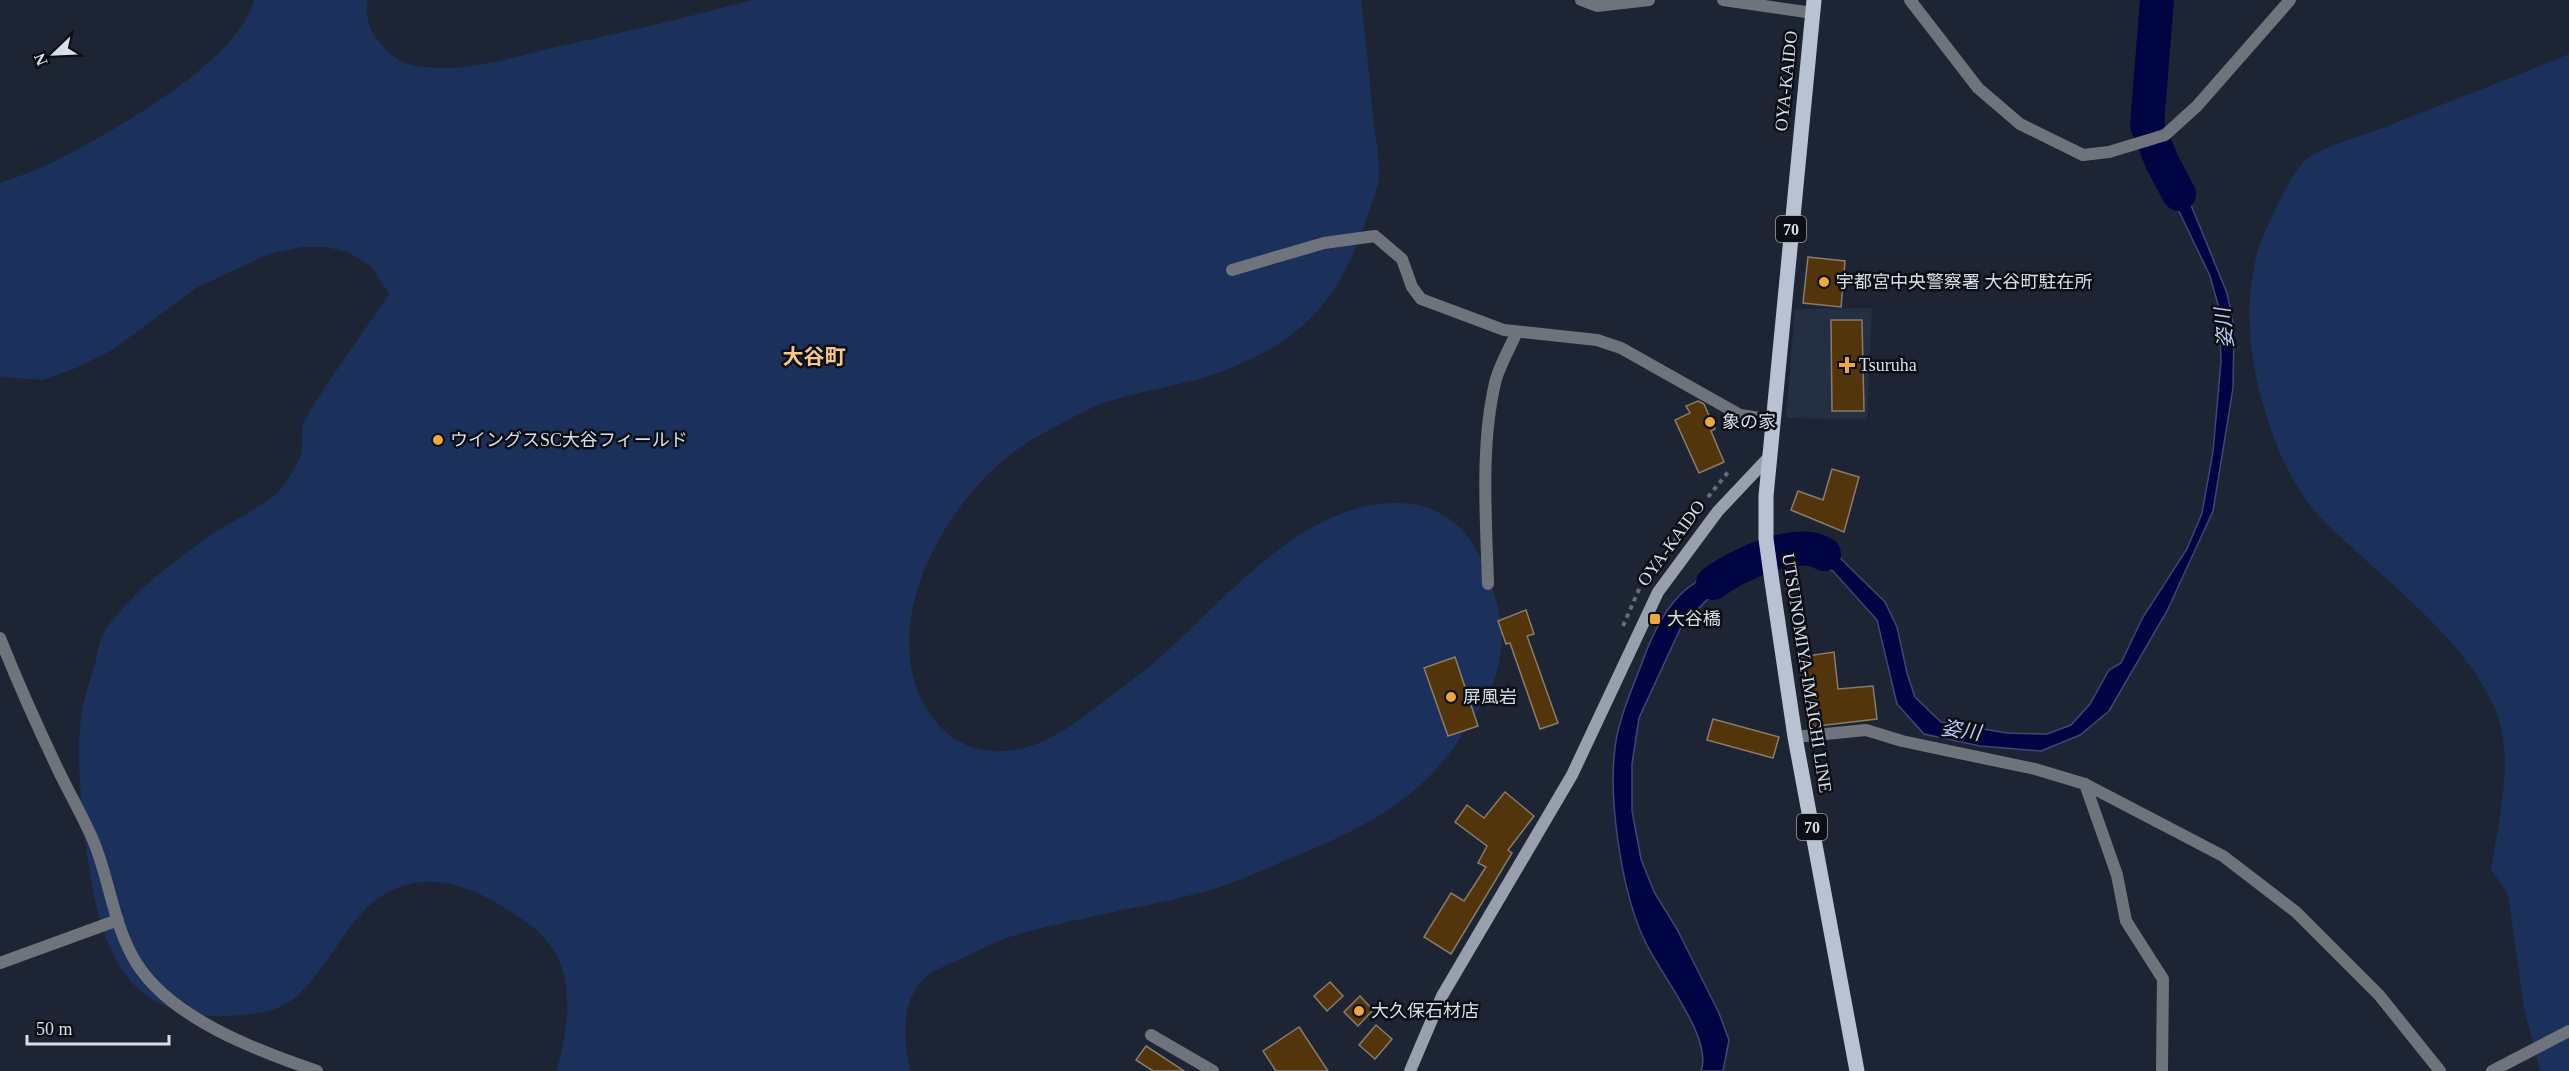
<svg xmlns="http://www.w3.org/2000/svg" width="2569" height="1071" viewBox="0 0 2569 1071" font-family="'Times New Roman','Noto Sans JP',serif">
	<rect width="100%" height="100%" fill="#1d2535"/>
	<!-- built -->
	<polygon fill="#242f44" points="1872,308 1867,419 1786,418 1795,309"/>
	<!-- green -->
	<g fill="#1b305b">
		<path d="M254,0h114c-3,10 0,26 6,35 8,11 19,25 34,29 50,12 104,-7 153,-18 64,-14 128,-29 191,-46h609c5,42 9,84 13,126 2,16 6,35 5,51 -2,16 -10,33 -15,49 -26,74 -60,112 -133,142 -43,18 -92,21 -135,38 -19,8 -38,20 -56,29 -88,46 -178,199 -103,288 17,20 41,30 68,28 37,-2 72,-28 100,-51 20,-15 41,-30 60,-47 62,-57 138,-148 228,-150 41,-1 73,20 89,58 17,40 28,79 11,122 -6,15 -17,30 -26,44 -42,72 -104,102 -179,132 -23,10 -47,21 -71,29 -44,13 -91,21 -136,31 -21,5 -42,9 -62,15 -20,5 -39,16 -58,25 -11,5 -25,10 -34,17 -28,24 -23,64 -17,95h-353c12,-48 22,-106 -22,-142 -36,-28 -86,-59 -133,-43 -50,16 -67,76 -104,109 -21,19 -48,20 -75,21 -115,3 -128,-99 -139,-186 -4,-33 -8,-93 -1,-124 3,-14 8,-29 12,-42 3,-12 4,-25 11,-35 27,-38 65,-65 102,-92 18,-13 62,-34 73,-48 7,-10 19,-27 21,-38 1,-10 -2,-20 2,-29 24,-44 57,-85 85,-128l-18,-28 -23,-14 -22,-5h-24l-33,7 -73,34 -84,62 -36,18 -33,12 -40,-3 -3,-1v-193c16,-6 32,-11 47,-18 54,-26 194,-104 207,-165z"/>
		<path d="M2569,54v1017h-29l-16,-63 -16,-114 -17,-24c8,-53 26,-118 1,-168 -30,-61 -87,-105 -135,-150 -15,-14 -31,-27 -44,-43 -29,-36 -44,-80 -55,-124 -10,-44 -12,-87 -1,-131 5,-19 36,-87 51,-96 20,-13 54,-22 77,-31 61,-24 123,-48 184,-73z"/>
	</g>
	<!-- water -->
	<g fill="#000443" stroke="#414675" stroke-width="1.5">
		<polygon points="2168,149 2227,293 2234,327 2233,388 2213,511 2167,611 2109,711 2080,735 2041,751 1980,746 1924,734 1897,704 1877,620 1833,571 1808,559 1781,556 1779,542 1812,540 1831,549 1885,602 1897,627 1907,673 1915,697 1941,722 2007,733 2047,734 2071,725 2090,704 2109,670 2121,663 2143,617 2187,549 2202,513 2213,452 2221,361 2219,308 2210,276 2164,180 2155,155"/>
		<path d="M1753,553l3,23 -43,18 -31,31 -43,93 -7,46v47l9,48 13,33 23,37 42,84 10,27 -6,31h-22c13,-33 -44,-101 -58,-134 -22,-49 -36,-143 -27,-196 4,-24 15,-50 24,-73 9,-25 20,-52 39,-72 18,-19 50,-31 74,-43z"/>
	</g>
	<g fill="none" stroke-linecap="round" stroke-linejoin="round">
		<!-- river -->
		<g stroke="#000443" stroke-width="34">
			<polyline points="2157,0 2147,125 2162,162 2179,194"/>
			<path d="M1713,583c23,-17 84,-47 111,-29"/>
		</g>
	</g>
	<!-- building -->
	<g fill="#52350a" stroke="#8a7b6a" stroke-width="1.5">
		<polygon points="1808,257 1845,261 1841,307 1803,303"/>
		<polygon points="1831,320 1862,320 1864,411 1832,411"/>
		<polygon points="1698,401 1704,404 1715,429 1711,431 1724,462 1699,473 1675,420 1690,413 1686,406"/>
		<polygon points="1832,469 1859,477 1844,532 1791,510 1798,491 1823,500"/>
		<polygon points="1526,610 1534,634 1527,636 1558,723 1540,729 1510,643 1506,644 1498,621"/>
		<polygon points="1834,652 1838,689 1873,686 1877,719 1809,727 1801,657"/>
		<polygon points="1455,657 1478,726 1448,736 1424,668"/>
		<polygon points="1713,719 1779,737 1773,758 1707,740"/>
		<polygon points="1505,792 1534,816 1508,850 1512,853 1451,954 1424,937 1451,893 1464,901 1486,867 1478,863 1487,846 1455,822 1467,805 1484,818"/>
		<polygon points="1330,982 1343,996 1327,1011 1314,996"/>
		<polygon points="1360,996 1373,1010 1358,1026 1344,1012"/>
		<polygon points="1376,1025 1392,1039 1375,1059 1359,1045"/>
		<polygon points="1299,1027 1328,1071 1276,1071 1263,1051"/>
		<polygon points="1146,1046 1184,1071 1153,1071 1136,1060"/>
	</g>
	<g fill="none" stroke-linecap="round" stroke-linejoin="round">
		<!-- path -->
		<g stroke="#646b79" stroke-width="4" stroke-dasharray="4.5 4.5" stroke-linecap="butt">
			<polyline points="1708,497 1728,472"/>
			<polyline points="1623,626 1640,587 1698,510"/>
		</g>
		<!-- street -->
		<g stroke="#6f737b" stroke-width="12">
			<polyline points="1581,0 1597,6 1649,0"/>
			<polyline points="1723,0 1813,13"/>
			<polyline points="1910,0 1978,88 2020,124 2083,155 2109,152 2165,135 2197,106 2290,0"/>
			<polyline points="1232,270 1324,243 1375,236 1402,259 1412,287 1421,299 1504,330 1597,340 1621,348 1740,415 1773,420"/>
			<path d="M1488,584c-2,-66 -8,-141 8,-205 5,-16 14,-32 21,-47"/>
			<path d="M0,638c16,40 34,81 53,121 12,27 28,53 40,81 17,40 20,86 44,124 35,55 121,87 180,107"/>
			<polyline points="1795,737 1866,730 1902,741 2035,769 2085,784 2223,856 2296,912 2379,995 2440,1071"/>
			<polyline points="2085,784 2117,875 2126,921 2163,979 2162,1071"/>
			<polyline points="0,963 118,920"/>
			<polyline points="1151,1035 1213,1071"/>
			<polyline points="2492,1071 2569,1031"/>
		</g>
		<!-- secondary -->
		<polyline stroke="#98a0ad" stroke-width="12" points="1410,1071 1442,996 1572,775 1658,592 1718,511 1769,457"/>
		<!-- primary -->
		<polyline stroke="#b9c2d3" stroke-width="15" points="1814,0 1766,496 1766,539 1772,582 1795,737 1857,1071"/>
	</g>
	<!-- markers -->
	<g fill="#f0a63e" stroke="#0b0f15" stroke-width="2">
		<circle cx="1824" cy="282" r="6"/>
		<path d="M1844 356h6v6h6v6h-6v6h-6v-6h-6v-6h6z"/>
		<circle cx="1710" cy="422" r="6"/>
		<circle cx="438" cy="440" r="6"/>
		<rect x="1649" y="613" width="12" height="12" rx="3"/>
		<circle cx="1451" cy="697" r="6"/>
		<circle cx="1359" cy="1011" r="6"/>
	</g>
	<g text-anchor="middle" stroke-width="5" stroke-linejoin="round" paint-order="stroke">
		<!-- shield labels -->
		<g fill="#0b0f15" stroke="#9ba1a9" stroke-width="1.5">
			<rect x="1776" y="216" width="30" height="26" rx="4.5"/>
			<rect x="1797" y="814" width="30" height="26" rx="4.5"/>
		</g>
		<g font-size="16" font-weight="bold" fill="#d9dfe9">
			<text x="1791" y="235">70</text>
			<text x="1812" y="833">70</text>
		</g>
		<!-- street labels -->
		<g font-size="18" fill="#d9dfe9" stroke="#0b0f15">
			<text transform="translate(1786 81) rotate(-84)" y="6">OYA-KAIDO</text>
			<text transform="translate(1671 543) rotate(-54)" y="6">OYA-KAIDO</text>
			<text transform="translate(1807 673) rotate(81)" y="6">UTSUNOMIYA-IMAICHI LINE</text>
		</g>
		<!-- poi labels -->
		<g font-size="18" fill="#d9dfe9" stroke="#0b0f15" text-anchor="start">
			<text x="1836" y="288">宇都宮中央警察署 大谷町駐在所</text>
			<text x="1859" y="371">Tsuruha</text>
			<text x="1722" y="428">象の家</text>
			<text x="450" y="446">ウイングスSC大谷フィールド</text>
			<text x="1667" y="625">大谷橋</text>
			<text x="1463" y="703">屏風岩</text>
			<text x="1371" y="1017">大久保石材店</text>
		</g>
		<!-- water labels -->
		<g font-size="20" font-style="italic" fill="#bacff5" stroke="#0b0f15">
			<text transform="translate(2224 328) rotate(-96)" y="7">姿川</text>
			<text transform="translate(1961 730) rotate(8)" y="7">姿川</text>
		</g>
		<!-- quarter labels -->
		<g font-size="21" font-weight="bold" fill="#f9c686" stroke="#0b0f15">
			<text x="814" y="364">大谷町</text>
		</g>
	</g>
	<!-- north arrow -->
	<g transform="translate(54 54) rotate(247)" stroke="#0b0f15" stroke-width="4.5" paint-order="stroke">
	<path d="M0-4.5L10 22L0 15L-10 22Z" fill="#d9dfe9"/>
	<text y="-9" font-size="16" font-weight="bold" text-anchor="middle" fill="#d9dfe9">N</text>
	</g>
	<!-- scale -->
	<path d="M27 1035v9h142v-9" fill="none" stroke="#d9dfe9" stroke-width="3"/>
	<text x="36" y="1035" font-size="18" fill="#d9dfe9" stroke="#0b0f15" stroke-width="4.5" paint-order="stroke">50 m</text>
</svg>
